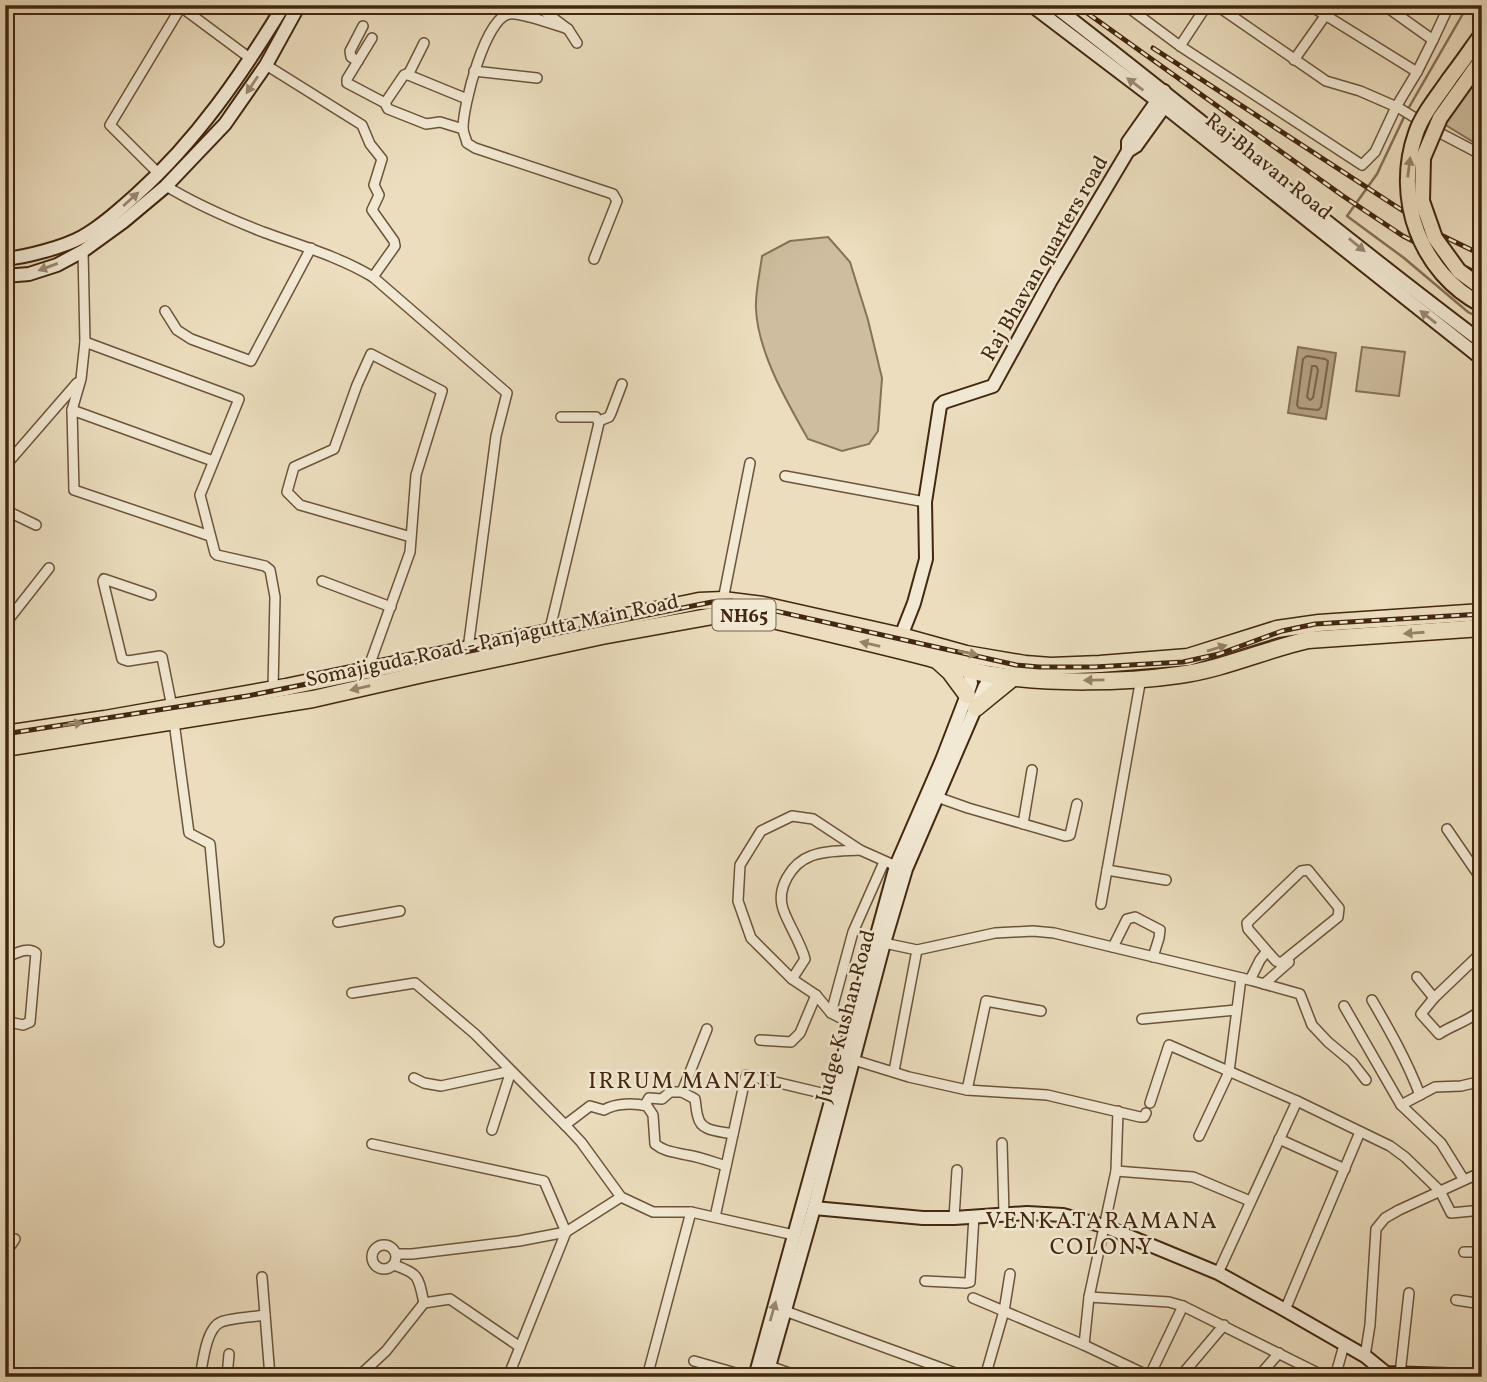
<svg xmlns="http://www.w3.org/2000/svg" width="1487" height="1382" viewBox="0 0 1487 1382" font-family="Vollkorn,serif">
	<rect width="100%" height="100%" fill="#ebddbd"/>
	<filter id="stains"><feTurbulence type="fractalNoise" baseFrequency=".00286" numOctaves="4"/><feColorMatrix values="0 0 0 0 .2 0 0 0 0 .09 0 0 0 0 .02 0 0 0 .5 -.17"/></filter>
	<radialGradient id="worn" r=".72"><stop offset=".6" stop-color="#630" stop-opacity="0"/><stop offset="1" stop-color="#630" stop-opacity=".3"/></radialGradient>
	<!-- green -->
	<g fill="#cebe9f" stroke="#887257" stroke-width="2">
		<polygon points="1482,67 1482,142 1480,146 1444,124"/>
		<path d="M828,237l22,25 18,58 14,58 -4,53 -9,13 -27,7 -34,-12c-21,-37 -50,-86 -52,-130 -1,-17 4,-36 6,-53l28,-15z"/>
		<polygon points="1362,347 1405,352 1399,396 1356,391"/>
	</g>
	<!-- water -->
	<polygon fill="#b29f82" stroke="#866f54" stroke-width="2" points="1298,347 1336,353 1326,419 1288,413"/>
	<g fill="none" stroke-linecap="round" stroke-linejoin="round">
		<!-- shore -->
		<g stroke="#7a6348" stroke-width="2">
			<polygon points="1307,356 1325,359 1328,361 1321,407 1318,410 1299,408 1297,405 1303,359"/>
			<polygon points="1312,366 1316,366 1318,370 1313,398 1310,400 1307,397"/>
		</g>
		<!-- stream -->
		<g stroke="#866f54" stroke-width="2.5">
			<polyline points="1408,109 1468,5"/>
			<polyline points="1405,115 1377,174 1347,216 1404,258 1468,312 1482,319"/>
		</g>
		<!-- street casing -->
		<g stroke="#6d543a" stroke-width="12">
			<g id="street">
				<polyline points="181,5 181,7 251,59"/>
				<polyline points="536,5 568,29 577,43"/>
				<polyline points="1125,5 1180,46 1362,165 1375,152 1396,107 1417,72 1309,5"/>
				<polyline points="1216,5 1326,81 1360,91 1399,108 1440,133 1482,155"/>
				<polyline points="1384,5 1433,40 1417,72"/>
				<path d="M568,29c-13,-4 -48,-17 -59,-15 -24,4 -46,92 -46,114 0,5 3,10 4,15l8,5 138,46 4,7 -23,58"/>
				<polyline points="372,38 347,79 347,83 385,103 404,75 406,74 467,99"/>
				<polyline points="1433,40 1447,10 1445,5"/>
				<polyline points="1180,46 1207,5"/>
				<polyline points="1294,60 1325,16"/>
				<polyline points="358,61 351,57 350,51 363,26"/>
				<polyline points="266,65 362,125 370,144 382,159 374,185 379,195 372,210 394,241 395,246 373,277"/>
				<polyline points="474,71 537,78"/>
				<polyline points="408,75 424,43"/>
				<polyline points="385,103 388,109 426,124 440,122 463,129"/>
				<polyline points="159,174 110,125 181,7"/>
				<path d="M166,186c31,19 64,33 97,46 38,14 75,24 110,45l134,116 -11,43 -28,213"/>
				<polyline points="83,251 85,342 81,379 72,410 74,490 210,536"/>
				<polyline points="165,311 177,330 191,339 251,361 311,248"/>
				<polyline points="85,342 239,399 200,495 215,553 217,555 265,566 270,570 275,597 273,689"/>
				<polyline points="72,410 213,461"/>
				<polyline points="599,421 609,417 611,413 622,384"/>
				<polyline points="5,466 77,383"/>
				<polyline points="785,476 925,502"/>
				<polyline points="5,510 36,525"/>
				<polyline points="322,581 391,607"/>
				<polyline points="151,595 104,579 103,581 122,659 128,661 160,656 162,657 172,707"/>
				<polyline points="723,600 750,463"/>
				<polyline points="5,624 49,568"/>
				<polyline points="549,633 599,423 596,417 561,417"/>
				<polyline points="368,669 410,552 416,475 442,391 371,354 357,385 334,449 294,467 287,492 300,505 411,537"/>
				<polyline points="174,722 189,833 210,844 219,942"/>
				<polyline points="937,797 968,808 1065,836 1070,835 1077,804"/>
				<polyline points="1023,824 1032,770"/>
				<polyline points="1447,829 1482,880"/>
				<polyline points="1107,870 1166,880"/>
				<polyline points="1101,904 1141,678"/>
				<polyline points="338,922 400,911"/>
				<polyline points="884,943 917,950 995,933 1033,931 1054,933 1250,980 1300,994 1312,1025 1328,1042 1352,1062 1366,1080"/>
				<polyline points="1113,947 1127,919 1135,917 1160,930 1159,938 1153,957"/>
				<path d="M1482,952l-48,46 -13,16 18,20c15,-10 29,-12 43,-25"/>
				<path d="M5,958c10,-4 22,-12 31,-5l-6,69 -7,3 -18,-4"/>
				<polyline points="1417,977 1434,998"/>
				<path d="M792,979l13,-20c-5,-18 -16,-33 -22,-50 -7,-21 9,-46 28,-53 15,-6 34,-5 49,-6"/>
				<polyline points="1250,980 1260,960 1267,951 1248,929 1247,923 1301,871 1308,870 1339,908 1338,917 1281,963 1276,961 1267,951"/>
				<polyline points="1264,984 1289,962"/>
				<polyline points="352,993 415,983 475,1034 567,1127 581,1142 621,1197 653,1212 691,1212 794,1235"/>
				<path d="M1372,1000c18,31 35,61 48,95"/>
				<polyline points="1344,1006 1401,1105 1441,1143 1464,1180"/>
				<polyline points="831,1013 853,932 884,862"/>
				<polyline points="1142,1019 1236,1010"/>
				<polyline points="852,1024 831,1013 816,995 792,979 751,938 738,901 740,865 761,831 792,816 813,819 860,850 896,866"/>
				<path d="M707,1029l-25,63 13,7c1,6 1,12 3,18 3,15 22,14 35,17"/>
				<polyline points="760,1040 791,1042 800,1033 816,995"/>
				<polyline points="854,1060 909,1077 967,1090 1047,1095 1140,1117 1144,1117 1146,1113"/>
				<polyline points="894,1071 917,950"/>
				<polyline points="414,1078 424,1083 441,1086 511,1071 492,1130"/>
				<polyline points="967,1090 986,1001 1041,1011"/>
				<polyline points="1150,1103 1169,1045 1297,1101 1390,1146 1405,1157 1440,1191 1451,1213 1482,1210"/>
				<polyline points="645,1105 649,1098 662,1099 670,1092 682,1092"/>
				<polyline points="1401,1105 1435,1087 1461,1086 1482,1081"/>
				<path d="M565,1125l25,-19 14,4c11,-7 30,-7 43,-4l6,9 2,29c10,8 19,8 32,11 13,2 26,7 39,11"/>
				<polyline points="1199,1136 1229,1072 1241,978"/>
				<polyline points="1279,1139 1345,1169"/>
				<polyline points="1002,1143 1004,1214"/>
				<polyline points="372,1144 544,1181 566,1232 508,1377"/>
				<polyline points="1116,1171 1193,1177 1250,1201"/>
				<polyline points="715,1217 746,1075 834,1096"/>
				<polyline points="954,1218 957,1170"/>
				<circle cx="384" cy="1257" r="12"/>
				<polyline points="1464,1252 1482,1252"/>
				<polyline points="5,1254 15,1239"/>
				<polyline points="396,1254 412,1254 519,1241 566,1232 621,1197"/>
				<path d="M394,1265c26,9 24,12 30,38"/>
				<polyline points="1218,1273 1297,1101"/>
				<polyline points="262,1277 270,1377"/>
				<polyline points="925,1281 966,1283 970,1282 974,1216"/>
				<polyline points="1089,1297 1169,1302 1183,1306 1326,1377"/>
				<polyline points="973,1298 1084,1345 1151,1377"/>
				<polyline points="1456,1300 1482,1304"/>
				<polyline points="1285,1310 1360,1132"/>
				<polyline points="785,1311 966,1377"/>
				<polyline points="1084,1345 1089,1297 1116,1171 1118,1111"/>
				<polyline points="1365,1356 1370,1325 1376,1229 1385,1218 1399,1210 1482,1172"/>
				<polyline points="694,1361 746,1376"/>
				<polyline points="769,1366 801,1377"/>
				<polyline points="1400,1374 1409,1293"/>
				<path d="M200,1377c3,-15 6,-49 21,-55 10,-4 32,-5 44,-7"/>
				<polyline points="227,1377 229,1354"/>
				<polyline points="358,1377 386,1351 424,1303 450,1299 520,1347"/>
				<polyline points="647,1377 691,1212"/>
				<polyline points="985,1377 1004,1311 1010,1274"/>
				<polyline points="1149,1377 1183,1306"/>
				<polyline points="1180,1377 1224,1325"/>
				<polyline points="1258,1377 1279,1353"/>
				<polyline points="1335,1377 1344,1345"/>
			</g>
		</g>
		<!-- secondary casing -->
		<g stroke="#43270f" stroke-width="16">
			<g id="secondary">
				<polyline points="1031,5 1160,103 1482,359"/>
				<path d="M1053,5c144,111 284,228 429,337"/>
				<polyline points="1128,151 1136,146 1169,100"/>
				<path d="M5,259c21,-2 59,-12 77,-22 20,-11 38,-28 55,-43 60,-54 105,-120 147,-189"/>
				<polyline points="5,276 29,274 57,265 83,251 123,222 166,186 225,124 266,65 299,5"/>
				<polyline points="901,636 914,603 926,559 925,502 940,406 944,402 993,386 1050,282 1128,151 1128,142 1164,91"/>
				<polyline points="814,1208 923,1218 954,1218 1027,1213 1063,1215 1104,1226 1218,1273 1285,1310 1365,1356 1386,1373 1482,1376"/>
				<polyline points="755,1377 896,866 942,760 967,695 971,683 969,669"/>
				<polyline points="766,1377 814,1208 884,943 906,869 984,688 992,675"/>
			</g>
		</g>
		<!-- highway casing -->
		<g stroke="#43270f" stroke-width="19">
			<g id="highway">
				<polyline points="939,662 950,672 967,695"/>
				<polyline points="976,708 1014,677"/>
				<polyline points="5,734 105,719 286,687 699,601 723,600 763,605 901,636 966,654 1025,664 1051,666 1100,664 1188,657 1277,629 1319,623 1482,612"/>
				<path d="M5,748l308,-49 110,-25 179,-38 122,-22h15l21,3c55,13 111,26 166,40 22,6 44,15 67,18 56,9 130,8 186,0 45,-6 85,-25 129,-35l174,-12"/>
			</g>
		</g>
		<!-- street -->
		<use href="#street" stroke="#f2e9d4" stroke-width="9"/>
		<!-- secondary -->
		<use href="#secondary" stroke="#f2e9d4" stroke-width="12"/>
		<!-- highway -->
		<use href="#highway" stroke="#ebddbd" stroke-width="16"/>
		<!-- rail casing -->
		<g stroke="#43270f" stroke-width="5">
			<g id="rail">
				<polyline points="1076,5 1343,196 1403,236 1482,276"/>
				<polyline points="1153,48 1397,207 1443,236 1482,255"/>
				<polyline points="5,734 247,696 712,602 731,601 1016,665 1039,667 1094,667 1183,662 1219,654 1282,631 1315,624 1482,614"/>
			</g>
		</g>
		<!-- rail -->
		<use href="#rail" stroke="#f2e9d4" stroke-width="2.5" stroke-dasharray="8" stroke-linecap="butt"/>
		<!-- primary-bridge casing -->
		<g stroke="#43270f" stroke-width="18" stroke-linecap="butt">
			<g id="primary-bridge">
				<path d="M1482,34c-11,15 -21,30 -32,44 -12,18 -27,35 -34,55 -23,65 4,140 66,172"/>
				<polyline points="1482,59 1440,118 1423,158 1422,201 1435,238 1459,271 1482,288"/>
			</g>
		</g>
		<!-- primary-bridge -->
		<use href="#primary-bridge" stroke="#ebddbd" stroke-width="14"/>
	</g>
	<!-- one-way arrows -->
	<defs><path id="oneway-solid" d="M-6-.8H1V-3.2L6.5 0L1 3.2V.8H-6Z" transform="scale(1.75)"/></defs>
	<g fill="#9a8872">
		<use href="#oneway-solid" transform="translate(1135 84) rotate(-143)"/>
		<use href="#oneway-solid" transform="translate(252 85) rotate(124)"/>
		<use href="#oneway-solid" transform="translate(131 199) rotate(-42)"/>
		<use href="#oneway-solid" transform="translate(1357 245) rotate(39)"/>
		<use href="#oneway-solid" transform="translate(48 267) rotate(160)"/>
		<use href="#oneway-solid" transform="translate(1428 317) rotate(-142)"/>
		<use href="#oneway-solid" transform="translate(773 1311) rotate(-74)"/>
	</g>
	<g fill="#978266">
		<use href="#oneway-solid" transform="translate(1409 167) rotate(-83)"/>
		<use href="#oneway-solid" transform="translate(1414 633) rotate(176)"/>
		<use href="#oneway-solid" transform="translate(870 644) rotate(-167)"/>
		<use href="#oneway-solid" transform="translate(1217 648) rotate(-17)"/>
		<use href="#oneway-solid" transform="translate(968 653) rotate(12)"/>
		<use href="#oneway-solid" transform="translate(1094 680) rotate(179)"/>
		<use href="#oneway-solid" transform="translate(360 688) rotate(167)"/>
		<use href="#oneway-solid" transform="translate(73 724) rotate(-9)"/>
	</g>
	<g text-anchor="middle" stroke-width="5" stroke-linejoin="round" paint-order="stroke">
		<!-- shield labels -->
		<rect fill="#f2e9d4" stroke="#78614a" stroke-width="2" x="712.5" y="599.5" width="63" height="31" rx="5"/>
		<g font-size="19" font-weight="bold" fill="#43270f">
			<text x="744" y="622">NH65</text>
		</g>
		<!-- street labels -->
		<g font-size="21" fill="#43270f" stroke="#f2e9d4">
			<text transform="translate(1269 166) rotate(39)" y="7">Raj Bhavan Road</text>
			<text transform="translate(1044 258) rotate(-60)" y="7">Raj Bhavan quarters road</text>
			<text transform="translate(492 640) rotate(-12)" y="7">Somajiguda Road - Panjagutta Main Road</text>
			<text transform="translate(845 1016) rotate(-75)" y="7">Judge Kushan Road</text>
		</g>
		<!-- neighbourhood labels -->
		<g font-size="23" letter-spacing="2" fill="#43270f" stroke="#f2e9d4">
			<text x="686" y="1088">IRRUM MANZIL</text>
			<text x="1102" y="1228">VENKATARAMANA<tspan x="1102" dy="26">COLONY</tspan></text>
		</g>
	</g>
	<!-- margin -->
	<rect width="1487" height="1382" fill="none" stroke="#ebddbd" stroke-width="28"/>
	<rect x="7" y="7" width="1473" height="1368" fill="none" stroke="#43270f" stroke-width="3.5"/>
	<rect x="14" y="14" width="1459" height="1354" fill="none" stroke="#43270f" stroke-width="2"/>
	<rect width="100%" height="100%" filter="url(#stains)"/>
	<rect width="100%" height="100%" fill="url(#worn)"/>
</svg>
